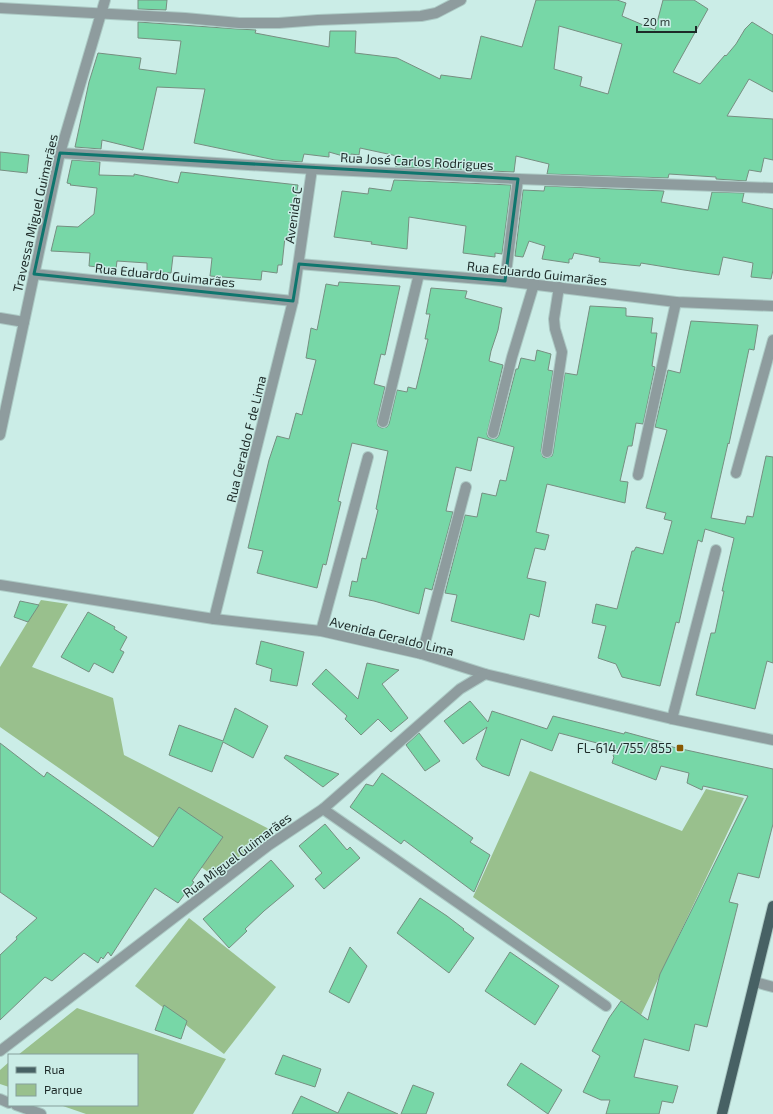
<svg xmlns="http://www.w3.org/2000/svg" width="773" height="1114" viewBox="0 0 773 1114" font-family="'Exo 2',sans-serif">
	<rect width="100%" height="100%" fill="#cbede7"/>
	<!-- green -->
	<g fill="#99c08d">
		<polygon points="41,600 68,604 32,667 113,698 124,755 273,831 214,876 0,727 0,667"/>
		<polygon points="530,771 682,831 706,789 744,798 641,1015 473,897"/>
		<polygon points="189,918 276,987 224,1054 135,986"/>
		<polygon points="77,1008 226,1059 193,1114 86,1114 60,1105 137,1105 137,1055 18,1055"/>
		<polygon points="9,1062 9,1087 0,1084 0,1070"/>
	</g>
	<!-- building -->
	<g fill="#77d7a7" stroke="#768f81" fill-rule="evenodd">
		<polygon points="138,0 167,0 166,10 138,9"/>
		<path d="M536,0h81l9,3 -4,13 33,14 8,-30h31l14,9 -35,63 27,12 25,-29 1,1 10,-12 9,-15 7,-7 21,13v57l-24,-13 -22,37 46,3v41l-9,-2 -3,14 -12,-2 -3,11 -30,-2v-2l-47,-3 -1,4 -121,-4 2,-10 -33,-8 -2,16 -118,-5 1,-11 -37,-8 -1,7 -8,-1 -1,4 -21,-6v5l-25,-3 -2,8 -27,-2 -81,-17 11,-54 -48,-2 -14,63 -41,-10 -1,9 -26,-2 14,-65 9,-29 43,5 -2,11 37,5 5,-33 -43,-3v-16l100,7 18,1 -1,3 74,14 1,-16h26l-1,22 42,5 43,21 1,-4 30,4 10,-43 41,11zM559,26l63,18 -14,50 -28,-8 2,-9 -28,-8z"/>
		<polygon points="0,152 29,155 27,173 0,170"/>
		<polygon points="72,160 100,162 99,175 134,176 134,174 178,183 181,172 298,185 289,238 285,237 282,265 278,265 277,273 262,271 261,280 210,276 212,258 173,256 171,273 147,271 147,263 117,261 116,269 89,266 90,253 51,251 57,226 78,227 94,214 97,188 70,185 71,184 67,183"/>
		<polygon points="394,180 511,185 502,254 495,253 495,257 463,253 466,226 409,217 407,249 371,244 372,242 334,237 342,191 368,194 369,188 391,191"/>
		<polygon points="545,186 664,191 661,202 708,210 712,192 744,193 742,202 773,209 773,270 771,279 751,277 753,263 723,257 719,275 684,270 641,263 640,266 599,262 600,258 574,253 572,259 569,259 569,263 542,259 545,246 529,241 523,257 515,256 523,190 544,191"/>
		<polygon points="339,282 400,286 385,355 381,354 374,384 385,387 377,421 378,426 382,428 387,427 389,424 397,390 407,392 408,387 416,389 428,339 425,339 430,314 426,314 431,288 467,291 465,298 502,308 498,330 491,351 489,361 503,365 487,434 488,437 492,439 497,438 499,435 516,369 518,369 521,358 535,361 537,350 551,354 548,370 553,371 541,451 543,457 546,458 552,456 553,453 565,373 577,375 590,306 626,308 626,316 653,318 651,333 657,333 652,366 655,367 643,424 636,423 632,446 628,446 620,481 628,482 625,503 547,484 536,532 549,535 545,550 535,548 527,578 546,582 539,617 530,614 524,640 451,621 457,595 445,593 465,515 477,517 482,493 496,496 500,480 506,481 514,447 478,437 471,471 456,467 446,511 453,512 432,590 425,588 419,614 374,601 349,596 352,581 357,582 362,558 366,559 378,510 376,509 388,451 352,443 338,501 341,502 326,565 323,564 317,588 257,573 263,551 248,548 269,460 277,436 289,439 296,413 302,415 316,360 306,358 311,328 317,330 326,284 338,286"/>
		<polygon points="691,321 758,325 754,350 749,349 729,444 728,443 711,518 745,524 747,516 753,517 766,456 773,457 773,663 767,661 755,709 696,695 711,633 715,633 724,591 722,591 734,538 705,529 702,542 698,540 679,623 676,622 660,686 622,677 616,664 598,658 606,626 592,623 596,604 617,609 632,551 634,551 636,547 663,554 672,521 664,519 666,513 646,508 667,430 655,427 668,370 680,373"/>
		<polygon points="20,601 39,605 28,622 14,617"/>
		<polygon points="88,612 115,627 114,629 127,637 120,650 124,652 113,673 94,663 89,672 61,657"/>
		<polygon points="261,641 304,652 297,686 270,681 272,669 256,664"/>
		<polygon points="367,663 399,670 382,684 408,718 391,732 378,719 361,735 345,719 347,716 312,684 326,669 358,699"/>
		<polygon points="470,701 488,722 492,711 547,729 553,716 624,734 625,732 669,744 668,746 773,769 773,824 759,878 738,873 729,902 738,904 707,1027 695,1024 689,1051 644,1039 634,1077 678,1086 673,1103 662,1101 659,1114 606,1114 610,1100 601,1100 583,1092 600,1056 592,1051 609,1018 621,1001 648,1020 660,974 748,796 703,786 702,790 687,783 689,773 661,766 656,780 612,763 614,757 613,756 616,748 559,733 552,751 521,739 509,776 482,766 476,759 487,727 463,744 444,721"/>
		<polygon points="235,708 268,726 253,758 223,742 212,772 169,755 179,725 223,741"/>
		<polygon points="419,733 440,761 425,771 406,745"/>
		<polygon points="0,743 44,777 47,772 153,847 179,807 223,837 192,881 194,882 178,903 155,888 111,956 108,952 103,959 101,957 98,963 84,953 52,981 45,977 0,1020 0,955 17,939 16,937 37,918 0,892"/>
		<polygon points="286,755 339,774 323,787 284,758"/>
		<polygon points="382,773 473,838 470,842 490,855 474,892 404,840 401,844 350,807 366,784 373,786"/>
		<polygon points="325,824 347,850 350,847 360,858 324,889 315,879 322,873 299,846"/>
		<polygon points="271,860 294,886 264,911 245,929 247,931 229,948 203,919"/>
		<polygon points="420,898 447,916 464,929 463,930 474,938 449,973 397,933"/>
		<polygon points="350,947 367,966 349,1003 329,992"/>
		<polygon points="510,952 559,986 535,1025 485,991"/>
		<polygon points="164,1005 187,1021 181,1039 155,1030"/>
		<polygon points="283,1055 321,1069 315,1087 275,1074"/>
		<polygon points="521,1063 562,1090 548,1114 507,1085"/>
		<polygon points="413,1085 434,1093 426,1114 401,1114"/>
		<polygon points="348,1092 398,1114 292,1114 301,1096 338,1113"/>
	</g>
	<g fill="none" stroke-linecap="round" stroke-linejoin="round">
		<!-- minor casing -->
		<g stroke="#accac5" stroke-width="12">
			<g id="minor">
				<polyline points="0,8 185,18 239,23 279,23 318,20 421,16 436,13 461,0"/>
				<polyline points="60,153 312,169 518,179 773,188"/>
				<polyline points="299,264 505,281 676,302 773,306"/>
				<polyline points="34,274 293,301"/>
				<polyline points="505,281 518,179"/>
				<polyline points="0,318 24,322"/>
				<polyline points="383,422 419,274"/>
				<polyline points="493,433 512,357 534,284"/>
				<polyline points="0,435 60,153 105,0"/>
				<polyline points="547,452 562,352 555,329 554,319 559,287"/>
				<polyline points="736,473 773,340"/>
				<polyline points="638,475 676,302"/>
				<polyline points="0,585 214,619 321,631 422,654 485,674 672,719 773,740"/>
				<polyline points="214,619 293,301 312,169"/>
				<polyline points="321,631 368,457"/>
				<polyline points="422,654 466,487"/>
				<polyline points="672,719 716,550"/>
				<polyline points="323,809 606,1006"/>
				<polyline points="755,982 773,987"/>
				<polyline points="0,1051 269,845 323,809 460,689 485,674"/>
				<polyline points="0,1099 9,1103"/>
				<polyline points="16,1105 41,1114"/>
			</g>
		</g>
		<!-- major casing -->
		<g stroke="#accac5" stroke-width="12">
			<polyline id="major" points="722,1114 773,906"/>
		</g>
		<!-- minor -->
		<use href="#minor" stroke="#8e9c9e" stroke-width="10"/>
		<!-- major -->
		<use href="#major" stroke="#476164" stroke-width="10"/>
	</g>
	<!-- marked area -->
	<path fill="none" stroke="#0f766e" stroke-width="3" stroke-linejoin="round" d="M60,153l458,26 -13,102 -206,-17 -6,37 -259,-27z"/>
	<!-- markers -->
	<rect fill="#8a5801" stroke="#cbede7" stroke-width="1.5" x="676" y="744" width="8" height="8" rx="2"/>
	<g text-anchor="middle" stroke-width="3" stroke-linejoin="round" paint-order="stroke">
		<!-- street labels -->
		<g font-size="13" fill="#1d2a28" stroke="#cbede7">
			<text transform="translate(417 161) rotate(3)" y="5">Rua José Carlos Rodrigues</text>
			<text transform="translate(35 213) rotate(-77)" y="5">Travessa Miguel Guimarães</text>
			<text transform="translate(293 215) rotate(-82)" y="5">Avenida C</text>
			<text transform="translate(537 273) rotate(6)" y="5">Rua Eduardo Guimarães</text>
			<text transform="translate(165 275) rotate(6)" y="5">Rua Eduardo Guimarães</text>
			<text transform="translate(246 439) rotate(-76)" y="5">Rua Geraldo F de Lima</text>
			<text transform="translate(392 636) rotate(14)" y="5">Avenida Geraldo Lima</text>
			<text transform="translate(237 855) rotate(-37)" y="5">Rua Miguel Guimarães</text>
		</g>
		<!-- poi labels -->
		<g font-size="13" fill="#1d2a28" stroke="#cbede7" text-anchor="end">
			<text x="672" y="753">FL-614/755/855</text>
		</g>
	</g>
	<!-- legend -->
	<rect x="8" y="1054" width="130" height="52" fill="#cbede7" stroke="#859f9b"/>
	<rect x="16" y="1067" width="20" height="6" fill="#476164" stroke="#859f9b"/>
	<text x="44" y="1074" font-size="12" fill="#1d2a28">Rua</text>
	<rect x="16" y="1084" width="20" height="12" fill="#99c08d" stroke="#859f9b"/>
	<text x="44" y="1094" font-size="12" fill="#1d2a28">Parque</text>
	<!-- scale -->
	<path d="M637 26v6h59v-6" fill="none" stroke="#1d2a28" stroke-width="2"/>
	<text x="643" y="26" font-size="12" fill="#1d2a28" stroke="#cbede7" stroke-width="3" paint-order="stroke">20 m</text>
</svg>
